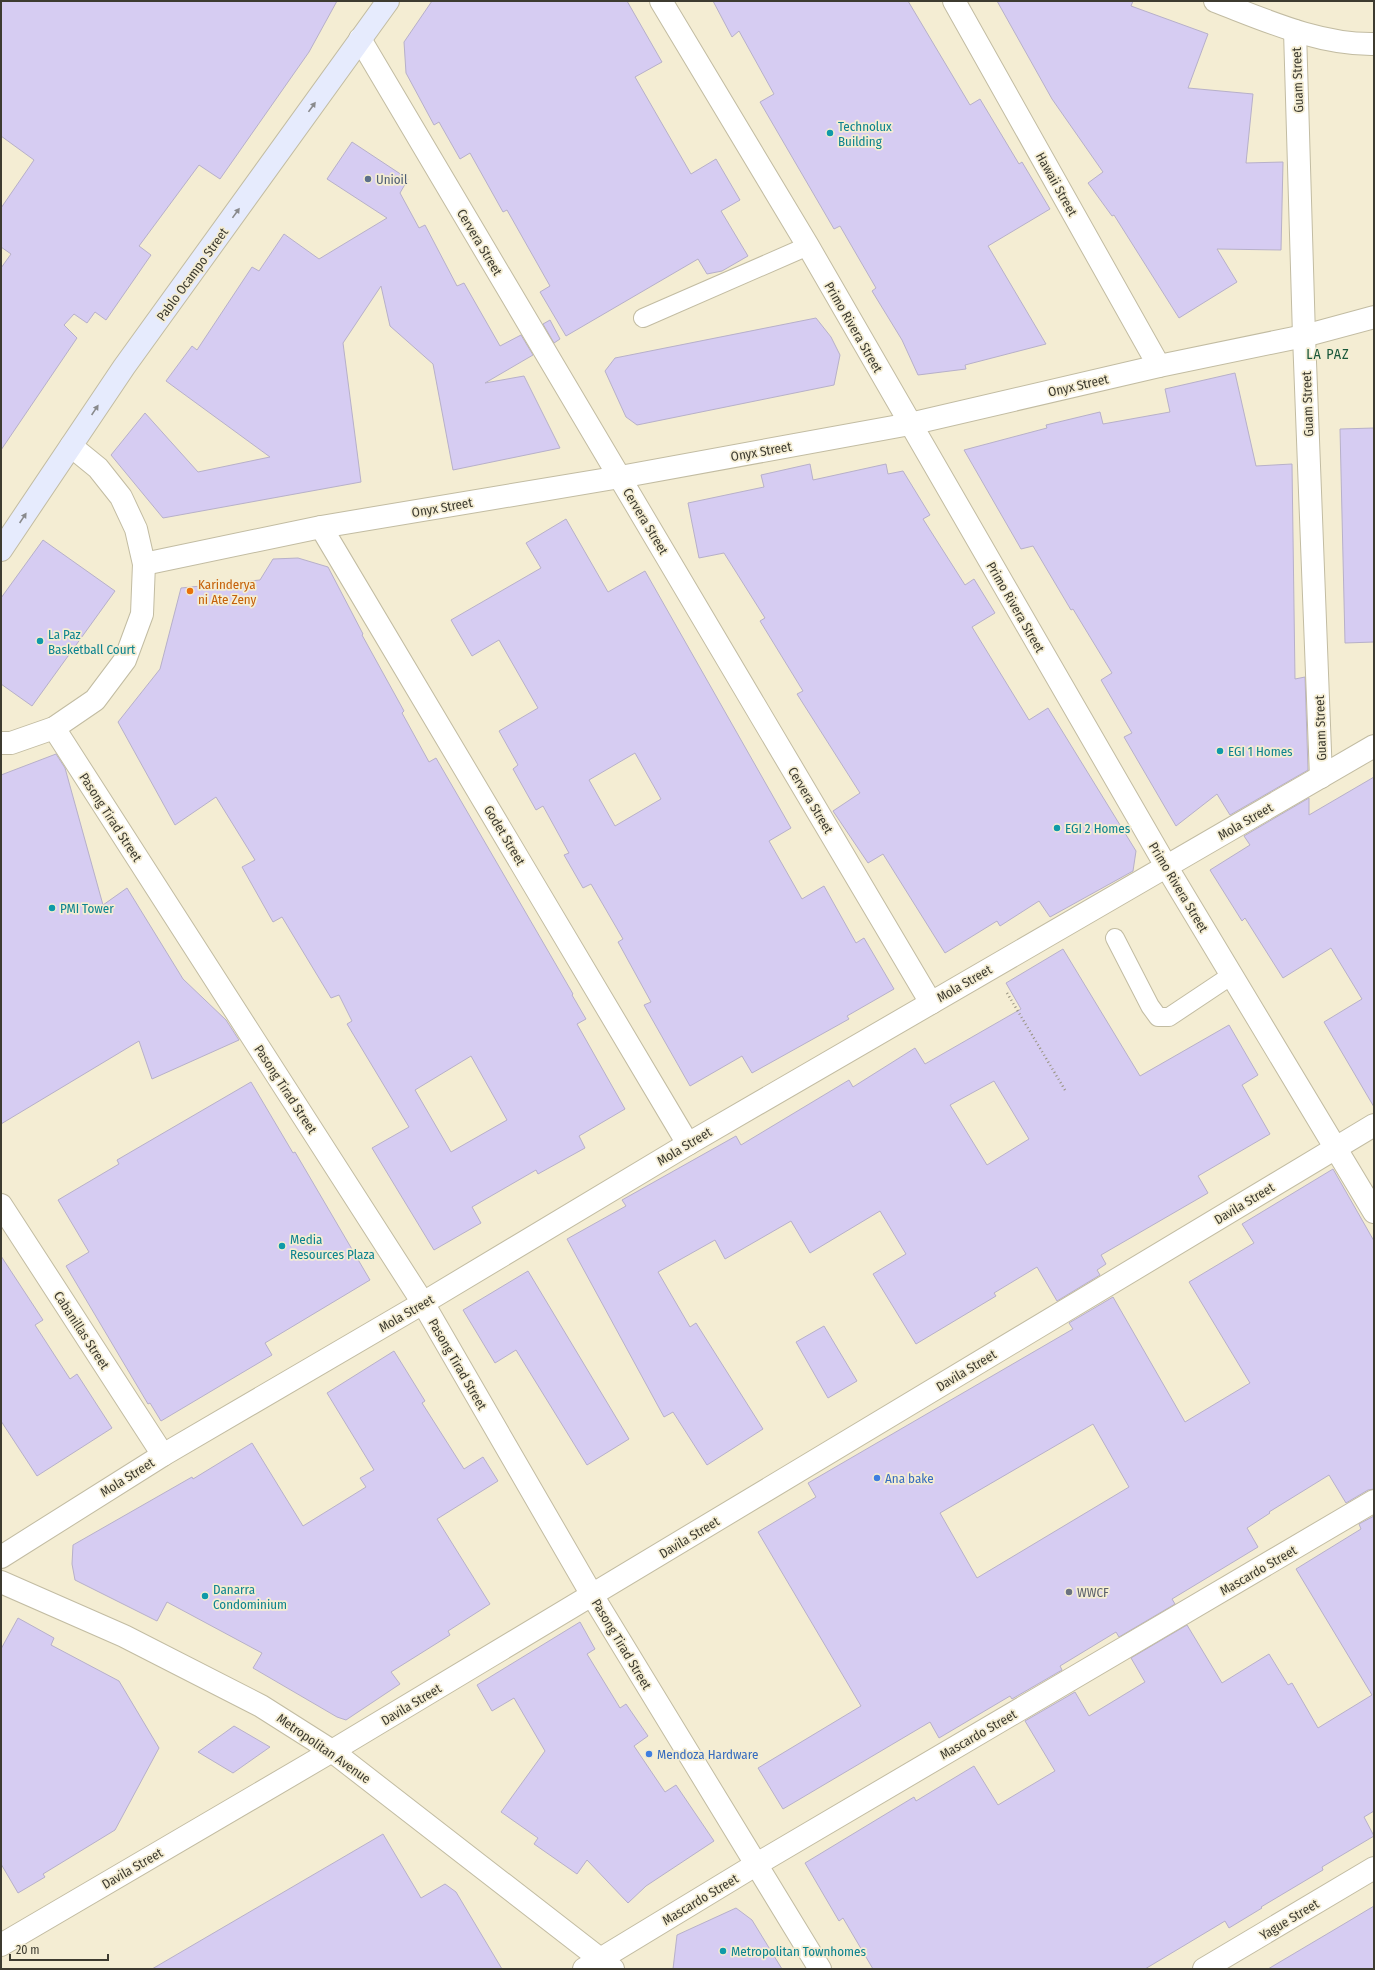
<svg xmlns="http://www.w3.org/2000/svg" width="1375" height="1970" viewBox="0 0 1375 1970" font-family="'Fira Sans Condensed',sans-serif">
	<rect width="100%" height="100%" fill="#f4edd3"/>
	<!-- building -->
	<g fill="#d6ccf2" stroke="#b7b0c9" fill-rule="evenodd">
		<polygon points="1,1 337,1 309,52 220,179 199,165 139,246 151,255 106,320 95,312 87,323 74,314 64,325 77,338 1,450 1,268 11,254 1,247 1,208 34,160 1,136"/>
		<polygon points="432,1 627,1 662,62 635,77 691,174 716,159 740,200 721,211 748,256 722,271 707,274 698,259 566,336 540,292 550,286 507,210 503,212 470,153 460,159 439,122 434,125 406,73 404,42"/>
		<polygon points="713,1 908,1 970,105 980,99 1019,164 1022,162 1050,209 988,246 1046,344 965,365 966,369 918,375 902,340 872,291 876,288 840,226 834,229 760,102 774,94 739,31 732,37"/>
		<polygon points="997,1 1133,1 1131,6 1208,34 1188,88 1253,94 1246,163 1283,162 1281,250 1217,249 1237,282 1179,318 1114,215 1112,216 1088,183 1103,172 1052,99"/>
		<polygon points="352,142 408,179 400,193 419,228 425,225 457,286 464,283 500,346 521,335 533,355 485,383 524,376 560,448 453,470 433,364 390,326 381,286 343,343 361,482 163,518 111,455 145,413 198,472 270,457 166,381 192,346 197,350 252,267 259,271 284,234 319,259 387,218 327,179"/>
		<polygon points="816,318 831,337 840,355 834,385 637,425 626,417 605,371 615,358"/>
		<polygon points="550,320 560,339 554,343 543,324"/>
		<polygon points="1235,373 1256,466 1292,464 1295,679 1305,677 1308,770 1230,815 1217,794 1176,826 1124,737 1132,733 1101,680 1112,673 1073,609 1071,610 1033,546 1021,549 964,450 1047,428 1046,425 1100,412 1103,424 1170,412 1165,389"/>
		<polygon points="1374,428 1374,642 1345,643 1340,429"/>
		<polygon points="810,464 813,480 886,464 888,474 903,471 930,515 923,519 965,585 974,579 995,613 972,627 1029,720 1048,708 1136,851 1133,871 1050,917 1039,901 1000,926 997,921 945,953 883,854 868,863 833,811 860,793 797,694 803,691 760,621 765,618 724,553 699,558 688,503 764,487 761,475"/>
		<path d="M566,519l42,73 37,-21 146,257 -22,13 33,58 22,-13 32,57 8,-5 30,51 -47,27 2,3 -97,54 -10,-17 -52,30 -46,-81 7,-3 -33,-60 5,-3 -32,-55 -8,4 -19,-33 5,-2 -26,-47 -7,4 -23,-41 5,-4 -19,-34 39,-23 -39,-68 -27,16 -21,-36 90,-52 -15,-25zM635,753l26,46 -46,27 -26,-46z"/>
		<polygon points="43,540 115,591 32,706 1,684 1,598"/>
		<path d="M298,558l30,9 35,67 -1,1 42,76 -2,2 27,49 7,-4 137,236 -1,1 14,24 -9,5 48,85 -46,27 6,12 -47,26 -2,-4 -64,37 9,16 -47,27 -62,-102 37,-21 -62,-103 5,-3 -13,-26 -8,3 -49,-81 -9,5 -31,-55 13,-7 -39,-63 -41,28 -57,-103 42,-53 21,-81 79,-8 13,-21zM471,1056l36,64 -56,32 -36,-62z"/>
		<polygon points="56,754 65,768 103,905 127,888 183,979 226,1020 239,1040 152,1079 139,1041 1,1124 1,775"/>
		<polygon points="1374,777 1374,1107 1324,1022 1362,999 1331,948 1283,978 1245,918 1242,921 1210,870 1250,845 1244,836 1309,798 1309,815"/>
		<path d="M1063,949l77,127 89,-51 29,50 -16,10 28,49 -72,42 10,17 -107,62 5,9 -9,6 3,5 -43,26 -20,-34 -43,26 2,3 -80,48 -43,-70 33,-20 -26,-43 -70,42 -19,-32 -66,38 -10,-19 -57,32 32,55 6,-4 67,106 -56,36 -34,-53 -9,5 -97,-178 59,-33 -4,-6 114,-64 5,9 108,-65 4,7 62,-39 10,16 96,-55 -15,-26zM994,1081l35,58 -42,26 -37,-60z"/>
		<polygon points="251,1082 293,1153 295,1152 370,1280 265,1343 272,1355 161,1421 150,1403 148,1404 66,1266 89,1252 58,1200 119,1164 117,1160"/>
		<path d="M1333,1169l41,72v248l-6,1 -22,13 -17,-28 -60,37 1,1 -23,15 11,19 -86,52 3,5 -56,33 -3,-5 -56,34 2,4 -50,29 -2,-3 -71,42 -9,-16 -147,87 -25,-41 103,-62 -103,-174 58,-35 -8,-14 265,-154 -4,-6 44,-26 72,125 65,-39 -61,-101 65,-39 -12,-19zM1093,1424l36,63 -152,91 -37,-65z"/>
		<polygon points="1,1256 43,1320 35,1325 70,1379 77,1374 112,1428 37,1476 1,1421"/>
		<polygon points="528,1271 629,1439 587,1465 516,1350 495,1363 463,1310"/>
		<polygon points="824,1326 857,1381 828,1398 796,1342"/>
		<polygon points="394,1351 425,1401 422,1403 464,1469 483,1457 498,1481 437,1519 490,1604 448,1631 450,1635 391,1672 400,1684 346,1720 337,1717 253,1668 262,1653 167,1602 157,1621 75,1580 72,1564 73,1545 192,1477 193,1479 252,1443 303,1526 366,1487 360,1478 374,1470 327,1393"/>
		<polygon points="1374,1516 1374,1811 1364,1817 1374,1836 1322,1867 1323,1870 1261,1907 1262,1908 1229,1928 1225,1921 1145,1969 873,1969 843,1918 839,1921 805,1863 914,1797 916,1801 974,1766 998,1805 1055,1771 1025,1721 1075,1692 1089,1716 1145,1682 1131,1658 1187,1625 1222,1683 1269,1654 1288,1685 1292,1683 1318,1728 1372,1695 1296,1569 1361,1529 1359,1524"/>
		<polygon points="18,1618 54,1638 51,1645 119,1681 159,1748 115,1830 43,1874 45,1877 18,1893 1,1864 1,1649"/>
		<polygon points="580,1622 595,1649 587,1654 620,1708 626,1704 648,1736 634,1746 665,1792 676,1785 714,1841 646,1886 628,1903 587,1860 577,1874 534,1844 538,1838 501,1812 545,1751 514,1698 492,1711 477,1685"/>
		<polygon points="234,1726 270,1747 233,1773 198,1752"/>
		<polygon points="383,1834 421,1898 445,1884 456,1892 502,1969 152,1969"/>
		<polygon points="1374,1906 1374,1969 1268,1969 1354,1918"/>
		<polygon points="736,1908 752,1920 782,1969 673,1969 677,1935"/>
	</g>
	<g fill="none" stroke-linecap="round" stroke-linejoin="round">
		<!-- service casing -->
		<g stroke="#c2bca2" stroke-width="20">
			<g id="service">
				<polyline points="643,318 808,246"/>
				<polyline points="1115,938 1150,1006 1158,1017 1169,1017 1232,975"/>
			</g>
		</g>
		<!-- minor casing -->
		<g stroke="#c2bca2" stroke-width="24">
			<g id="minor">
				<polyline points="661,1 808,246 1166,866 1374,1212"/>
				<polyline points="954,1 1159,366"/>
				<path d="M1215,1c50,19 104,44 159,43"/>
				<polyline points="1295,31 1304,336 1321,777"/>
				<polyline points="360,39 931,1003"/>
				<polyline points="321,527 688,1144"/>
				<polyline points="144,564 321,527 620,477 910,424 1159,366 1304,336 1374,317"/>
				<polyline points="54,728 423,1303 592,1595 820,1969"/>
				<polyline points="1,743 11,743 54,728 95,700 125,660 142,614 144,564 136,529 121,497 98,468 71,446"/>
				<polyline points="1,1205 163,1455"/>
				<polyline points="1,1557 163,1455 423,1303 688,1144 1374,746"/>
				<polyline points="1,1945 332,1751 1374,1125"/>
				<polyline points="584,1969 757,1864 1374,1501"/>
				<polyline points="1204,1969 1374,1868"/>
			</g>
		</g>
		<!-- tertiary casing -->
		<g stroke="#c2bca2" stroke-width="24">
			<polyline id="tertiary" points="1,1582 124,1636 261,1706 332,1751 613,1969"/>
		</g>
		<!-- secondary casing -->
		<g stroke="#c2bca2" stroke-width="24">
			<polyline id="secondary" points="1,550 124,367 388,1"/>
		</g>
		<!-- path -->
		<polyline stroke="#989381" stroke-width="2.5" stroke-dasharray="1 3" stroke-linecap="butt" points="1007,993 1065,1090"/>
		<!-- service -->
		<use href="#service" stroke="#fff" stroke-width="18"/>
		<!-- minor -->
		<use href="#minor" stroke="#fff" stroke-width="22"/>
		<!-- tertiary -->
		<use href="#tertiary" stroke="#fff" stroke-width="22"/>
		<!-- secondary -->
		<use href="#secondary" stroke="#e6ebfd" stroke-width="22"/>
	</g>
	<!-- one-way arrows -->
	<defs><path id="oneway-solid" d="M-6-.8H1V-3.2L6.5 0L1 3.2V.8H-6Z"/></defs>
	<g fill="#898a8c">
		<use href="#oneway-solid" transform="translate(312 107) rotate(-54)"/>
		<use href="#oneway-solid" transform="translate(236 213) rotate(-54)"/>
		<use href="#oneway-solid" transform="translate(95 410) rotate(-56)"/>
		<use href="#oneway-solid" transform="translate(23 518) rotate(-56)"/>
	</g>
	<!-- markers -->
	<g fill="#0f9aa8" stroke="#f4edd3" stroke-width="1.5">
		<circle cx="830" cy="133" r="4"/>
		<circle cx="40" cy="641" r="4"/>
		<circle cx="1220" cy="751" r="4"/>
		<circle cx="1057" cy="828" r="4"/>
		<circle cx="52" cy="908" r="4"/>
		<circle cx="282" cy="1246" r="4"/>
		<circle cx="205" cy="1596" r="4"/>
		<circle cx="723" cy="1951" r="4"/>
	</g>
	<circle fill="#5c6f8a" stroke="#f4edd3" stroke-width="1.5" cx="368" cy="179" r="4"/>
	<circle fill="#e8710a" stroke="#f4edd3" stroke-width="1.5" cx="190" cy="591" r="4"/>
	<g fill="#3f7fe0" stroke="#f4edd3" stroke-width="1.5">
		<circle cx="877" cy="1478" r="4"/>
		<circle cx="649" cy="1754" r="4"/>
	</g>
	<circle fill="#6b7280" stroke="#f4edd3" stroke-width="1.5" cx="1069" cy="1592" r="4"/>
	<g text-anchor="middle" stroke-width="3.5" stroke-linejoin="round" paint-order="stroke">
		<!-- street labels -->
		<g font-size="13" fill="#3d3b30" stroke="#f4edd3">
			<text transform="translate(1297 80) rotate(-92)" y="5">Guam Street</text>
			<text transform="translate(1057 184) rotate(61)" y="5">Hawaii Street</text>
			<text transform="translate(480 242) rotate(59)" y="5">Cervera Street</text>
			<text transform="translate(192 274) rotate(-54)" y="5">Pablo Ocampo Street</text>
			<text transform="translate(854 327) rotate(60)" y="5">Primo Rivera Street</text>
			<text transform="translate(1078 385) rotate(-13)" y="5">Onyx Street</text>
			<text transform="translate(1307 404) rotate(-92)" y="5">Guam Street</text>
			<text transform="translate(761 451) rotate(-10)" y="5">Onyx Street</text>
			<text transform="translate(442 507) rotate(-10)" y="5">Onyx Street</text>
			<text transform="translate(646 521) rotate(59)" y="5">Cervera Street</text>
			<text transform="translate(1016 607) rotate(60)" y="5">Primo Rivera Street</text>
			<text transform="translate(1320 728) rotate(-92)" y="5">Guam Street</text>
			<text transform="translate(811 800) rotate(59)" y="5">Cervera Street</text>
			<text transform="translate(111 817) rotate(57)" y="5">Pasong Tirad Street</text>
			<text transform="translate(1245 821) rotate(-30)" y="5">Mola Street</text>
			<text transform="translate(505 835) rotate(59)" y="5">Godet Street</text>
			<text transform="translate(1179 887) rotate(59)" y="5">Primo Rivera Street</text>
			<text transform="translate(964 983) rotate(-30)" y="5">Mola Street</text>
			<text transform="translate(286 1089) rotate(57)" y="5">Pasong Tirad Street</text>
			<text transform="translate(684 1146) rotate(-31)" y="5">Mola Street</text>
			<text transform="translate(1244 1203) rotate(-31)" y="5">Davila Street</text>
			<text transform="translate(406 1313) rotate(-30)" y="5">Mola Street</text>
			<text transform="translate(82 1330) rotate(57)" y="5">Cabanillas Street</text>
			<text transform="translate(458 1364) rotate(60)" y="5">Pasong Tirad Street</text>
			<text transform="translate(966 1370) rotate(-31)" y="5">Davila Street</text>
			<text transform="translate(127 1477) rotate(-32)" y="5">Mola Street</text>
			<text transform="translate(689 1537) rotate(-31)" y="5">Davila Street</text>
			<text transform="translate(1258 1570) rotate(-30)" y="5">Mascardo Street</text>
			<text transform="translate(622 1644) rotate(59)" y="5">Pasong Tirad Street</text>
			<text transform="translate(411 1704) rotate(-31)" y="5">Davila Street</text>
			<text transform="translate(978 1734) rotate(-30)" y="5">Mascardo Street</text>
			<text transform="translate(324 1748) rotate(35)" y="5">Metropolitan Avenue</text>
			<text transform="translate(132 1868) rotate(-30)" y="5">Davila Street</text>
			<text transform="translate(700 1899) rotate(-31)" y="5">Mascardo Street</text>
			<text transform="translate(1289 1919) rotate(-31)" y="5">Yague Street</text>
		</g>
		<!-- culture labels -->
		<g font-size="13" fill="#0d838f" stroke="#f4edd3" text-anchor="start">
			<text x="838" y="131">Technolux<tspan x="838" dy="15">Building</tspan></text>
			<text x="48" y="639">La Paz<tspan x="48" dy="15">Basketball Court</tspan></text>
			<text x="1228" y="756">EGI 1 Homes</text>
			<text x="1065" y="833">EGI 2 Homes</text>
			<text x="60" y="913">PMI Tower</text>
			<text x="290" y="1244">Media<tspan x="290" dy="15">Resources Plaza</tspan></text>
			<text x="213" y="1594">Danarra<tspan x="213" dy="15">Condominium</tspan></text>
			<text x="731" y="1956">Metropolitan Townhomes</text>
		</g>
		<!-- service labels -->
		<g font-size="13" fill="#4e5e75" stroke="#f4edd3" text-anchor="start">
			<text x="376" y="184">Unioil</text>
		</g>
		<!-- food labels -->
		<g font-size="13" fill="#c56008" stroke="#f4edd3" text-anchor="start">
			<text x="198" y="589">Karinderya<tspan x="198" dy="15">ni Ate Zeny</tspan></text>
		</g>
		<!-- shop labels -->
		<g font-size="13" fill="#366cbe" stroke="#f4edd3" text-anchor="start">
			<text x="885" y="1483">Ana bake</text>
			<text x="657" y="1759">Mendoza Hardware</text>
		</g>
		<!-- worship labels -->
		<g font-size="13" fill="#5b616d" stroke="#f4edd3" text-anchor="start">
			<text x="1077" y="1597">WWCF</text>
		</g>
		<!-- neighbourhood labels -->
		<g font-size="14" letter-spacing="1" fill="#18573a" stroke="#f4edd3">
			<text x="1328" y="359">LA PAZ</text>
		</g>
	</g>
	<!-- border -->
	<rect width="1375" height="1970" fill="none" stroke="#3d3b30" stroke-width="4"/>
	<!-- scale -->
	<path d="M10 1954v6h98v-6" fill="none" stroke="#3d3b30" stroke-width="2"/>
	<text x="16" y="1954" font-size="12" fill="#3d3b30" stroke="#f4edd3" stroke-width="3" paint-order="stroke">20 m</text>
</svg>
